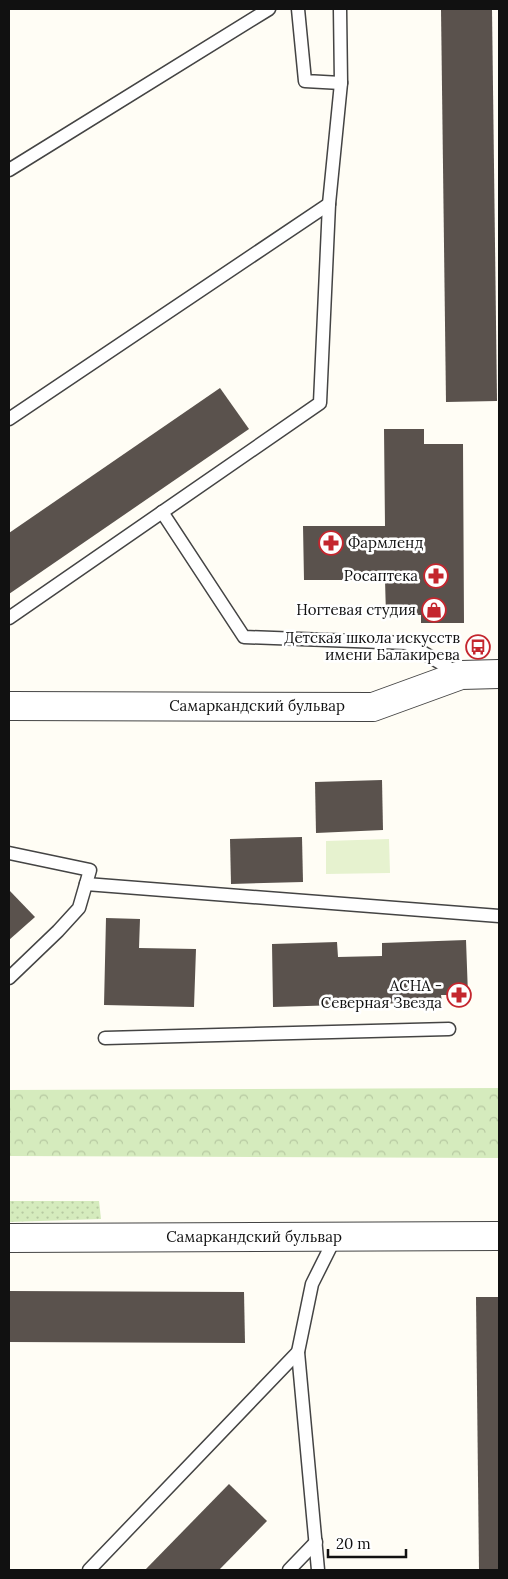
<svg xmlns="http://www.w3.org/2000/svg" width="508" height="1579" viewBox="0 0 508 1579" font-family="Lora,serif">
	<defs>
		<pattern id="grass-dots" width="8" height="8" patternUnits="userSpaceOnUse" patternTransform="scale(1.25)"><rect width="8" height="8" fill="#d5ebbd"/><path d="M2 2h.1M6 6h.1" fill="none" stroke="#b6c8a1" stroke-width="1.8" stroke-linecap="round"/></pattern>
		<pattern id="park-crowns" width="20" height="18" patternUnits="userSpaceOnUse" patternTransform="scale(1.25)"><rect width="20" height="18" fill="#d5ebbd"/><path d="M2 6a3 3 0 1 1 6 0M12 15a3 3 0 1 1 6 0" fill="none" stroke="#b6c8a1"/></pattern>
	</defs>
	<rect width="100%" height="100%" fill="#fffdf5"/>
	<!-- grass -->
	<polygon fill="url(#grass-dots)" points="9,1201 99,1201 101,1219 9,1222"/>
	<!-- park -->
	<polygon fill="url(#park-crowns)" points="499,1088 499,1158 9,1156 9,1090"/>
	<!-- pitch -->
	<polygon fill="#e6f2cf" points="389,839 390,873 326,874 326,841"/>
	<!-- building -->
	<g fill="#5a524d">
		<polygon points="441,9 492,9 497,401 446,402"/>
		<polygon points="220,388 249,429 9,594 9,533"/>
		<polygon points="384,429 424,429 424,444 463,444 464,623 421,623 421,615 386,615 385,580 304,580 303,526 385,526"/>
		<polygon points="382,780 383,830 316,833 315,782"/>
		<polygon points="302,837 303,882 231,884 230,839"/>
		<polygon points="9,890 35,917 9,940"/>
		<polygon points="106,918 140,919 139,948 196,949 194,1007 104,1005"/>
		<polygon points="466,940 468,995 441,995 442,1002 273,1007 272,944 337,942 338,957 382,956 382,943"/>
		<polygon points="9,1291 244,1292 245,1343 9,1342"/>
		<polygon points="476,1297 499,1297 499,1570 479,1570"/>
		<polygon points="229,1484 267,1521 219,1570 145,1570"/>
	</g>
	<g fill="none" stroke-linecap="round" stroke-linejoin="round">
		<!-- service casing -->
		<g stroke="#444" stroke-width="15">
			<g id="service">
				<polyline points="298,9 305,81 341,83"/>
				<polyline points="9,170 269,9"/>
				<polyline points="9,419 329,204"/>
				<polyline points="162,512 244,637 407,643 459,674"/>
				<polyline points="9,618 320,403 329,204 341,83 340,9"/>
				<polyline points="9,853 90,870 79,908 58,931 9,978"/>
				<polyline points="86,884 499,916"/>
				<polyline points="105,1038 449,1029"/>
				<polyline points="89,1570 298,1352"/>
				<polyline points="289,1570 316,1542"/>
				<polyline points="318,1570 298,1352 312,1284 336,1236"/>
			</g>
		</g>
		<!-- tertiary casing -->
		<g stroke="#444" stroke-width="30">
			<g id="tertiary">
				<polyline points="9,706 373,707 461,675 499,674"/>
				<polyline points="9,1238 499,1236"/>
			</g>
		</g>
		<!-- service -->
		<use href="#service" stroke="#fff" stroke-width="12"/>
		<!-- tertiary -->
		<use href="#tertiary" stroke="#fff" stroke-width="28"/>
	</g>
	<!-- icons -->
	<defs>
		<g id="pharmacy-ring" transform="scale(1.25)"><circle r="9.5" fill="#fff" stroke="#c4262e" stroke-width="1.5"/><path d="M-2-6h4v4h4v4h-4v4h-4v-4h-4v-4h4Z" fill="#c4262e"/></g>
		<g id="shop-ring" transform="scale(1.25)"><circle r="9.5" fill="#fff" stroke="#c4262e" stroke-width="1.5"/><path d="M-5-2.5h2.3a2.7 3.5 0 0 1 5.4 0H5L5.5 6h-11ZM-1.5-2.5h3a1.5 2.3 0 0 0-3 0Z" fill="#c4262e"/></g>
		<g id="bus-ring" transform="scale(1.25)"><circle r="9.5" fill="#fff" stroke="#c4262e" stroke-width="1.5"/><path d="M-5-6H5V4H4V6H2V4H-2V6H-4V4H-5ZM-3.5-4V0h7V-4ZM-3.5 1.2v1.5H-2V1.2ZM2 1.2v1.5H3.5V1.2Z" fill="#c4262e"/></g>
	</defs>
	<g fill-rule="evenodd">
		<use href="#pharmacy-ring" x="331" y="543"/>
		<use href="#pharmacy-ring" x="436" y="576"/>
		<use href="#shop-ring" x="434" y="610"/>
		<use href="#bus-ring" x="478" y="647"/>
		<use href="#pharmacy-ring" x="459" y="995"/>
	</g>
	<g text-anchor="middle" stroke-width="5" stroke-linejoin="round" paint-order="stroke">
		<!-- poi labels -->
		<g font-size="15" fill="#111" stroke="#fff" text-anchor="end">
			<text x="348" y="548" text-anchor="start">Фармленд</text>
			<text x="418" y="581">Росаптека</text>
			<text x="416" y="615">Ногтевая студия</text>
			<text x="460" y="643">Детская школа искусств<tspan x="460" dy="17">имени Балакирева</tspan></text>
			<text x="442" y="991">АСНА -<tspan x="442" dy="17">Северная Звезда</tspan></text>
		</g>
		<!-- street labels -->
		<g font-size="15" fill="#111" stroke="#fff">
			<text x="257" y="711">Самаркандский бульвар</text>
			<text x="254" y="1242">Самаркандский бульвар</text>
		</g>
	</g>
	<!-- border -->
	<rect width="508" height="1579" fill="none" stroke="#111111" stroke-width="20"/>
	<!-- scale -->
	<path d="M328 1549v8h78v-8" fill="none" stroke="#111111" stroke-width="2.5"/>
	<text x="336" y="1549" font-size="15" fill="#111111" stroke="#ffffff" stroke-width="4" paint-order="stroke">20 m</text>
</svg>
